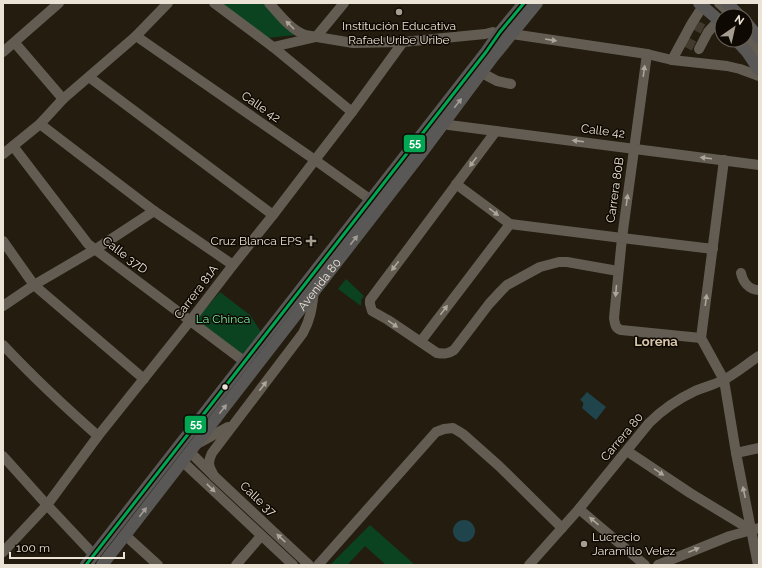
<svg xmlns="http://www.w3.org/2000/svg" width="762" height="568" viewBox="0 0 762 568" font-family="Raleway,sans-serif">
	<rect width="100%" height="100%" fill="#231c0f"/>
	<!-- green -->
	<g fill="#0b4321">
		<polygon points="217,3 265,3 295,35 267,38"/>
		<polygon points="346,279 364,296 361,300 361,306 338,289"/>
		<polygon points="220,292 250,315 261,332 243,357 195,321"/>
		<polygon points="370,525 415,565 386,565 365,546 349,563 350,565 330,565"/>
	</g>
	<!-- water -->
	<g fill="#1f444c">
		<path d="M587,392l19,15 -10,13 -14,-12c2,-4 2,-6 -2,-8z"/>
		<circle cx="464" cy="531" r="11"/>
	</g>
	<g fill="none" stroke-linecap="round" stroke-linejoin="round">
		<!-- minor-tunnel -->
		<g stroke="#413a2d" stroke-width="10" stroke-dasharray="10 5" stroke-linecap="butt">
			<polyline points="695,25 703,29"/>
			<polyline points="686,42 694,46"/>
		</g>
		<!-- minor -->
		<g stroke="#625c52" stroke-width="10">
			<polyline points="214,3 273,47 352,112"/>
			<path d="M269,3c11,12 21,26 36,32l48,8 50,-1 82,-8 8,-2"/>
			<polyline points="719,3 732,15"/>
			<polyline points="748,32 759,47"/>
			<polyline points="512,34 647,54 672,60 727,66 740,69 759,76"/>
			<polyline points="136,36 315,160 371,200"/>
			<polyline points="745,40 755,55"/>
			<polyline points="15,43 63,99"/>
			<polyline points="273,47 316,37 344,3"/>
			<polyline points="699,49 708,32 719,20"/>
			<polyline points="3,52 59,3"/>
			<path d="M647,54l-25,184 -8,80c1,6 1,10 7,12l80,8"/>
			<polyline points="672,60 692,23 703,6"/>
			<polyline points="482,73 497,81 511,84"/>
			<polyline points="89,77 273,215"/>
			<polyline points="443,123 449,125 759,165"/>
			<polyline points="40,124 154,211 233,265"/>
			<path d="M496,131l-126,169v4l2,7 16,9 49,33c7,1 11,1 17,-3l35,-46 12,-13 6,-6 33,-18 19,-5h8l51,9"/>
			<polyline points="13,146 88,244 245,362"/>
			<polyline points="3,154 40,124 63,99 136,36 168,3"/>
			<polyline points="724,160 701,338 724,380 736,453 758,565"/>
			<polyline points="456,184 510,224 622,238 713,249"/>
			<polyline points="3,241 34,285 144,379"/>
			<path d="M741,273c2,9 8,17 18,17"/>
			<polyline points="3,306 34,285 99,247 154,211"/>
			<polyline points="421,341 510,224"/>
			<path d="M3,345c30,32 62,62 95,91"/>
			<polyline points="195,445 228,427"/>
			<polyline points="627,451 690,493 751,530"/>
			<polyline points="190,452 214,476 309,565"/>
			<polyline points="736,453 759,448"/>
			<polyline points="3,456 47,505 94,555"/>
			<polyline points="182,461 293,565"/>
			<path d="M214,476c-5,-10 -7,-12 -2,-23l91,-120c8,-15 9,-26 11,-42"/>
			<polyline points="579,509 645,565"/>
			<polyline points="125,535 158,565"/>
			<polyline points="3,552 47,505 98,436 190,321 233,265 273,215 315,160 352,112 403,42"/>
			<polyline points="236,565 261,536"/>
			<polyline points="318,565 436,432 444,429 453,428 463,434 499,466 562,528"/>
			<path d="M529,565l50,-56 70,-86c13,-13 29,-24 46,-32 9,-4 19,-6 28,-11 11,-5 25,-17 36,-24"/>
			<polyline points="658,565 730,536 759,528"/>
		</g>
		<!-- major -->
		<g stroke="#595856" stroke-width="12">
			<polyline points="699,3 722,23"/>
			<polyline points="727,3 740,16"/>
			<polyline points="746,22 759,38"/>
			<polyline points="736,40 747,52 759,70"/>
			<polyline points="86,565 486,52 500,32 524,3"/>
			<path id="s1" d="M102,565l321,-414 70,-94 44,-54"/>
		</g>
		<!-- bus-1 casing -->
		<g stroke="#0f0903" stroke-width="6">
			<polyline id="bus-1" points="86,565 486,52 500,32 524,3"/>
		</g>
		<!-- bus-1 -->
		<use href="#bus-1" stroke="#00a651" stroke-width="3"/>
	</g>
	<!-- one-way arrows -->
	<defs><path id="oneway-solid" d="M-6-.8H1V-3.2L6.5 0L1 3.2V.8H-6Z"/></defs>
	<g fill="#ada69a">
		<use href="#oneway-solid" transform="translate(290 25) rotate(-135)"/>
		<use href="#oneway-solid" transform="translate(551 40) rotate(9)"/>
		<use href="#oneway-solid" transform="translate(644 71) rotate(-82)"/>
		<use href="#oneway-solid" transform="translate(578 141) rotate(-173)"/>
		<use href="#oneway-solid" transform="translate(706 158) rotate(-173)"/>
		<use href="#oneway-solid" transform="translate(473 162) rotate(127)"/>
		<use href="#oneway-solid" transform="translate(627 200) rotate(-82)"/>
		<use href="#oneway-solid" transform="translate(494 212) rotate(37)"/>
		<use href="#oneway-solid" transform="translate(395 266) rotate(127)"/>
		<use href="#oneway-solid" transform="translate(616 291) rotate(95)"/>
		<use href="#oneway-solid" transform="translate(706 300) rotate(-82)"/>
		<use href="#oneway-solid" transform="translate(444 310) rotate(-53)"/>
		<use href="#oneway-solid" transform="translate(393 324) rotate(35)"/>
		<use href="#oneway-solid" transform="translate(263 386) rotate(-53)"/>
		<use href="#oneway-solid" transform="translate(659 472) rotate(34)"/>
		<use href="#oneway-solid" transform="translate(211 488) rotate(44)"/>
		<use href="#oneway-solid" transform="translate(744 492) rotate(-102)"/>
		<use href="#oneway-solid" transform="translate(594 521) rotate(-140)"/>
		<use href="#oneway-solid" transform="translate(281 538) rotate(-137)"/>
		<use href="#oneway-solid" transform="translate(694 550) rotate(-22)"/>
	</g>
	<g fill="#a29e96">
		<use href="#oneway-solid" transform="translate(458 103) rotate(-52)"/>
		<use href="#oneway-solid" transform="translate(354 240) rotate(-52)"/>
		<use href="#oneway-solid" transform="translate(223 409) rotate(-52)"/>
		<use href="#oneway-solid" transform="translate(143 512) rotate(-52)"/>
	</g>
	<!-- markers -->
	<g fill="#a59d90" stroke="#0f0903" stroke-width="1.5">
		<circle cx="399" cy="12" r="4"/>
		<path d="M309 235h4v4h4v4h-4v4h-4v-4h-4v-4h4z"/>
		<circle cx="584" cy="544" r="4"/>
	</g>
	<circle fill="#ebe3d5" stroke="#0f0903" stroke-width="1.5" cx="225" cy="387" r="3.5"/>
	<g text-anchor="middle" stroke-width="3" stroke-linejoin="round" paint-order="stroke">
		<!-- poi labels -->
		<g font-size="12" fill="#ebe3d5" stroke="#0f0903">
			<text x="399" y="30">Institución Educativa<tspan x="399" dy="14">Rafael Uribe Uribe</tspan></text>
			<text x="302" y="245" text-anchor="end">Cruz Blanca EPS</text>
			<text x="592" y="541" text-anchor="start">Lucrecio<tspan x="592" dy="14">Jaramillo Velez</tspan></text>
		</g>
		<!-- street labels -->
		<g font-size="12" fill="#ebe3d5" stroke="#0f0903">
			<text transform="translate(261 107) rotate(35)" y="4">Calle 42</text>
			<text transform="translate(603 131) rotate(7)" y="4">Calle 42</text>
			<text transform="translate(615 190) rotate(-82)" y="4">Carrera 80B</text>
			<text transform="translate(125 255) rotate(37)" y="4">Calle 37D</text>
			<text dy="4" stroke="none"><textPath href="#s1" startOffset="355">Avenida 80</textPath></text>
			<text transform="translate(196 292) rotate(-53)" y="4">Carrera 81A</text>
			<text transform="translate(622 437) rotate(-50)" y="4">Carrera 80</text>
			<text transform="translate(258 499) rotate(43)" y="4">Calle 37</text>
		</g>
		<!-- park labels -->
		<g font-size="12" fill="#7ced9f" stroke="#0f0903">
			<text x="223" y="323">La Chinca</text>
		</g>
		<!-- neighbourhood labels -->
		<g font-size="13" font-weight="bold" fill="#d9c7ac" stroke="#0f0903">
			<text x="656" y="346">Lorena</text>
		</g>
	</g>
	<g stroke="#0f0903" stroke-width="1.5">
		<rect x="403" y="134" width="23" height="19" rx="4" fill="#00a651"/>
		<rect x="184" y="415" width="23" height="19" rx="4" fill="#00a651"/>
	</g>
	<g font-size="11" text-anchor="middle" font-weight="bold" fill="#fff">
		<text x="415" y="147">55</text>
		<text x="196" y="428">55</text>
	</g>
	<!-- border -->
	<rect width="762" height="568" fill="none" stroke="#ebe3d5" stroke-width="8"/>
	<!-- north arrow -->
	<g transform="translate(734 28) rotate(34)"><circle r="19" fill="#0f0903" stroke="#676057"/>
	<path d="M0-3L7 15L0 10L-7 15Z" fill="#a59d90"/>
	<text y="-6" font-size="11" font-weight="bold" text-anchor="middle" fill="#ebe3d5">N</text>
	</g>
	<!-- scale -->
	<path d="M10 552v6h114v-6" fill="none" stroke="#ebe3d5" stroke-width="2"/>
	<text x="16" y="552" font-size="12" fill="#ebe3d5" stroke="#0f0903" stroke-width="3" paint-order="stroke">100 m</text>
</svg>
